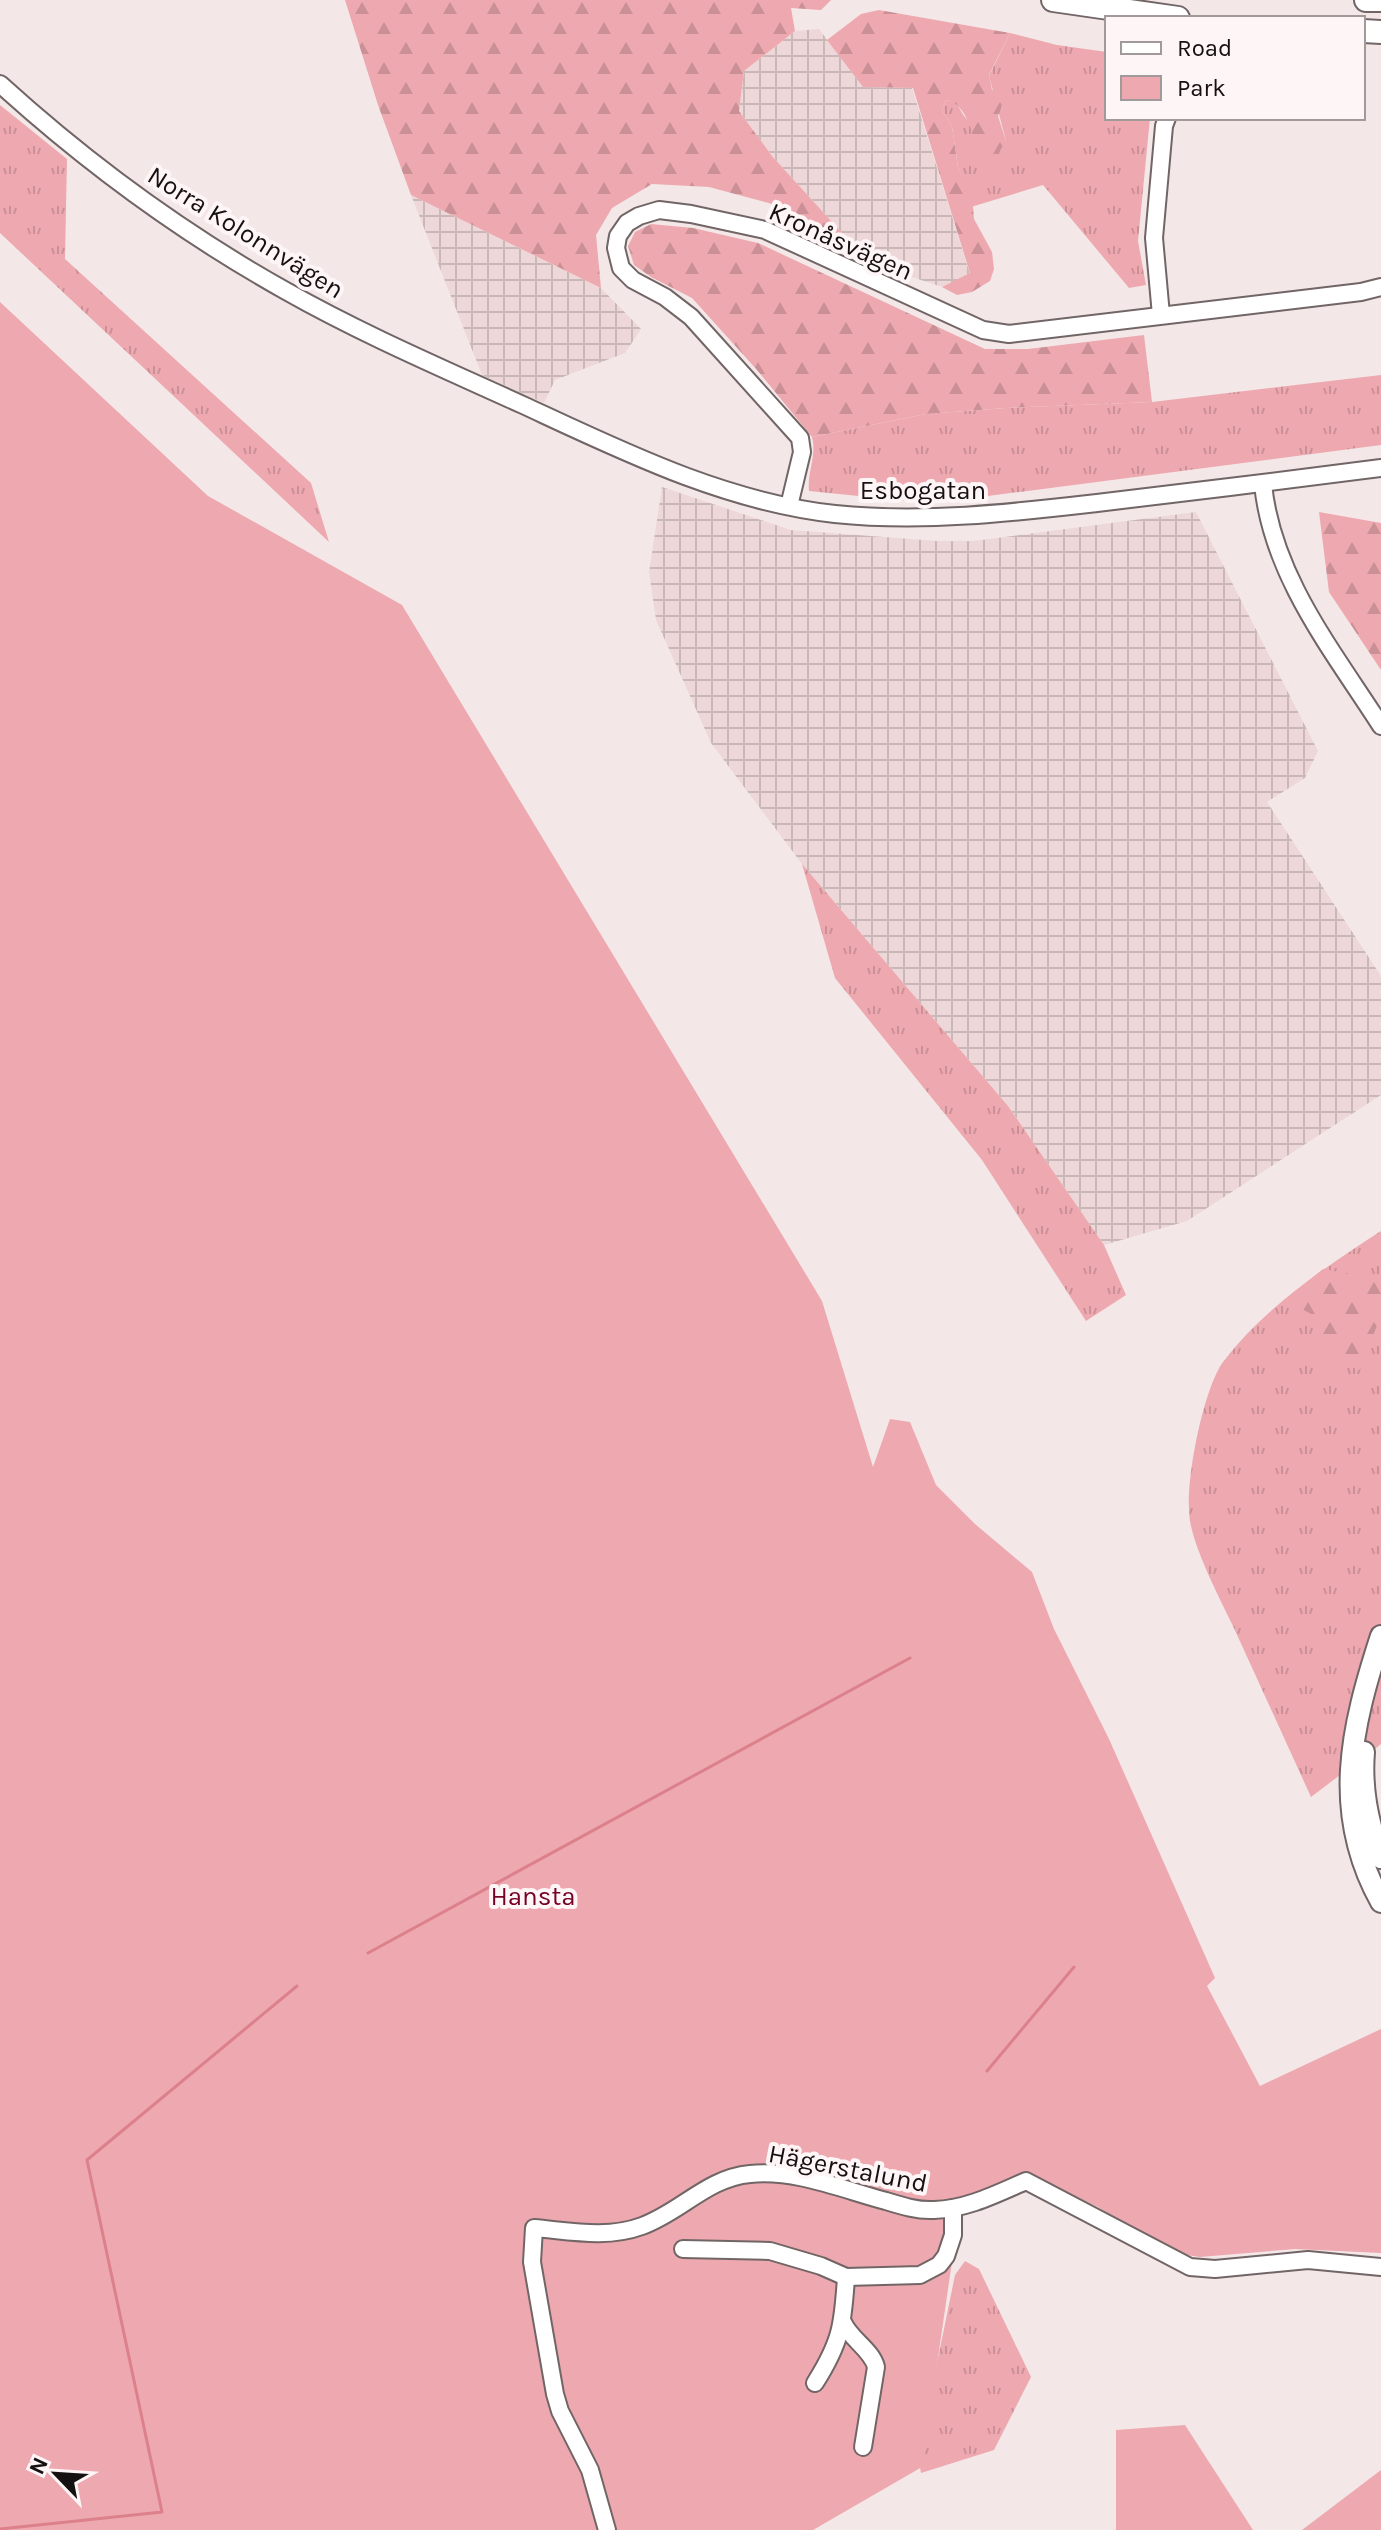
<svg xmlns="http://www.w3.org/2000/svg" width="1381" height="2530" viewBox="0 0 1381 2530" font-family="Karla,sans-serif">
	<defs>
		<pattern id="industrial-grid" width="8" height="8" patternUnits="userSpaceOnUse" patternTransform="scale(2)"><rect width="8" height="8" fill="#edd7d8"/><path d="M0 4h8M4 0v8" fill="none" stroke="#cab8b8"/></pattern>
		<pattern id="grass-tufts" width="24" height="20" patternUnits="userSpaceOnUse" patternTransform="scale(2)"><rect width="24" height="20" fill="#eda9af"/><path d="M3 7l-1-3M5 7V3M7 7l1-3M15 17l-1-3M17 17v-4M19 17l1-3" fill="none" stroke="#ca9096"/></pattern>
		<pattern id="forest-firs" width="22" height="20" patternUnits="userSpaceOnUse" patternTransform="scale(2)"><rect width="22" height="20" fill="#eda9af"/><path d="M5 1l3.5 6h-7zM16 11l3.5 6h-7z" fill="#ca9096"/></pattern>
	</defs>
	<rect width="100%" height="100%" fill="#f4e7e8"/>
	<!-- industrial -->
	<g fill="url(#industrial-grid)">
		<polygon points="819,29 863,87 912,88 970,274 942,287 909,276 883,252 874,260 853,245 772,156 739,111 744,71 795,31"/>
		<polygon points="411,195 601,288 641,329 625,353 555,380 544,403 482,375"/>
		<polygon points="662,487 791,530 937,541 974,541 1196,512 1318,751 1305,778 1267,802 1381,976 1381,1095 1187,1221 1104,1245 1008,1106 802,864 711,743 656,620 649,572"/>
	</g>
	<!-- grass -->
	<g fill="url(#grass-tufts)">
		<path d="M1010,33l47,12 50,7v66h43l-12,123 8,44 -17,3 -86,-103 -72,22v-12l-13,-28 -6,-40 -10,-17 4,-10c13,1 12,8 19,17 8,10 29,17 41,24l-17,-65z"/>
		<polygon points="0,105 67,159 65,259 311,483 329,542 0,233"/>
		<path d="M1381,375v70l-416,54 -57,2 -99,-10c-2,-19 8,-35 3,-54l114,-23 80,-6 146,-6z"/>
		<polygon points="802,864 1008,1106 1104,1245 1126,1295 1086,1321 982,1160 835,978"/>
		<path d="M1381,1231v513l-70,53c-26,-57 -52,-114 -78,-171 -14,-29 -35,-69 -42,-100 -9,-34 12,-137 32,-164 43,-56 100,-93 158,-131z"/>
		<polygon points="965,2261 979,2269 1031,2377 994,2450 921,2473 918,2456 955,2275"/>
	</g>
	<!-- forest -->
	<g fill="url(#forest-firs)">
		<polygon points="345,0 831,0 821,10 791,8 795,31 744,71 739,111 772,156 853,245 769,203 709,187 652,184 612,208 596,235 601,288 411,195 378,105"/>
		<path d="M879,10l131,23 -21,42 3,15 13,6 -7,20 8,25 -9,14 -10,7 -7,-3c-6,-17 -12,-57 -34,-59l-4,10 10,17 6,40 14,28 2,24 18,33 2,17 -4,12 -18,11 -15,3 -15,-8 28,-14 -57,-185 -50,-1 -36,-47 34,-26z"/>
		<polygon points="651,224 693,228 758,243 985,349 1028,349 1144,335 1152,402 1006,408 926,414 812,437 757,370 692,298 651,277 634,265 628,246 635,232"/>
		<polygon points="1319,512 1381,523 1381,670 1329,592"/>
		<polygon points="1323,1269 1381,1280 1381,1315 1360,1370 1317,1356 1319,1318 1284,1300"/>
	</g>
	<!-- park -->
	<g fill="#eda9af">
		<polygon points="0,302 208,496 402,605 822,1301 873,1467 890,1419 910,1422 936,1485 975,1524 1032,1572 1054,1629 1109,1739 1215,1978 1207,1986 1260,2086 1381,2029 1381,2253 1295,2249 1200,2257 1180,2254 1149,2240 1098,2207 1033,2178 959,2214 922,2467 813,2530 0,2530"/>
		<polygon points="1185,2425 1253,2530 1116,2530 1116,2430"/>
		<polygon points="1381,2470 1381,2530 1302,2530"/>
	</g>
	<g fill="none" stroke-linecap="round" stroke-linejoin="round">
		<!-- stream -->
		<g stroke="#dc818c" stroke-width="3">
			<polyline points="368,1953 910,1658"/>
			<polyline points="987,2071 1074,1967"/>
			<polyline points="0,2529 162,2512 87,2160 297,1986"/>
		</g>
		<!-- minor casing -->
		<g stroke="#716566" stroke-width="20">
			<g id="minor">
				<path d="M0,84c87,79 184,150 286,207 76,43 158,78 237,114 99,46 202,97 312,109 87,9 175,-1 262,-11 95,-11 189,-23 284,-35"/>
				<polyline points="1161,315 1154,238 1164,126 1167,118"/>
				<path d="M1263,484c9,92 70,167 118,242"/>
				<polyline points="789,506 802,452 800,438 691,317 665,297 633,280 621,268 616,248 618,236 627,223 639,216 659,210 691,214 765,230 983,330 1009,334 1361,292 1381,287"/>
				<polyline points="683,2249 770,2251 821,2266 846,2277 920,2275 939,2265 946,2256 953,2235 953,2208"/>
				<path d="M843,2322c7,17 29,28 33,45l-13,80"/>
				<path d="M815,2383c26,-41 28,-58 31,-106"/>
				<path d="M607,2530l-17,-60 -30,-59 -5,-17 -23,-132 2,-34c36,3 73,11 108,-2 39,-14 65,-48 108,-52 45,-5 94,16 136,27 16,5 32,10 48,9 33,-1 62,-16 92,-29l164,86 25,2 93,-9 73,7"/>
			</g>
		</g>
		<!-- major casing -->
		<g stroke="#716566" stroke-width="24">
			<g id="major">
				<path d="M1381,1636c-30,92 -50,176 0,266"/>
				<path d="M1364,1752c-3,36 4,72 17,106"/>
			</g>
		</g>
		<!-- highway casing -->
		<g stroke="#716566" stroke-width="26">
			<g id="highway">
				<polyline points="1053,0 1178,18"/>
				<polyline points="1366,0 1381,0"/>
				<polyline points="1363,31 1381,32"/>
			</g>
		</g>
		<!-- minor -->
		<use href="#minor" stroke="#fff" stroke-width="16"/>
		<!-- major -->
		<use href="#major" stroke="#fff" stroke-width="20"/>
		<!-- highway -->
		<use href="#highway" stroke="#fff" stroke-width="22"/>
	</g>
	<g text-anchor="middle" stroke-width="8" stroke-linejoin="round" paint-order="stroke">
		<!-- street labels -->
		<g font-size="26" fill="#151011" stroke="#fef5f6">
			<text transform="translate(246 232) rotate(32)" y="9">Norra Kolonnvägen</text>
			<text transform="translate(841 241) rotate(24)" y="9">Kronåsvägen</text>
			<text x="923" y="499">Esbogatan</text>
			<text transform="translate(848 2168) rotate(11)" y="9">Hägerstalund</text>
		</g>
		<!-- park labels -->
		<g font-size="26" fill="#740026" stroke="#fef5f6">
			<text x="533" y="1905">Hansta</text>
		</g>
	</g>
	<!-- legend -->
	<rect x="1105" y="16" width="260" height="104" fill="#fef5f6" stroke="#a1999a" stroke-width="2"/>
	<rect x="1121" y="42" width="40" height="12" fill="#ffffff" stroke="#a1999a" stroke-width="2"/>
	<text x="1177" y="56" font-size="24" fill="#151011">Road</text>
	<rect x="1121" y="76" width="40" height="24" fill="#eda9af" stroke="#a1999a" stroke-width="2"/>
	<text x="1177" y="96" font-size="24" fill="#151011">Park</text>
	<!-- north arrow -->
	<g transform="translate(56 2474) rotate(295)" stroke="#fef5f6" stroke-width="6" paint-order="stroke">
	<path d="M0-6L14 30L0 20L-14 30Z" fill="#151011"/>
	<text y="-12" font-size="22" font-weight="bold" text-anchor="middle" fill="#151011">N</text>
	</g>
</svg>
